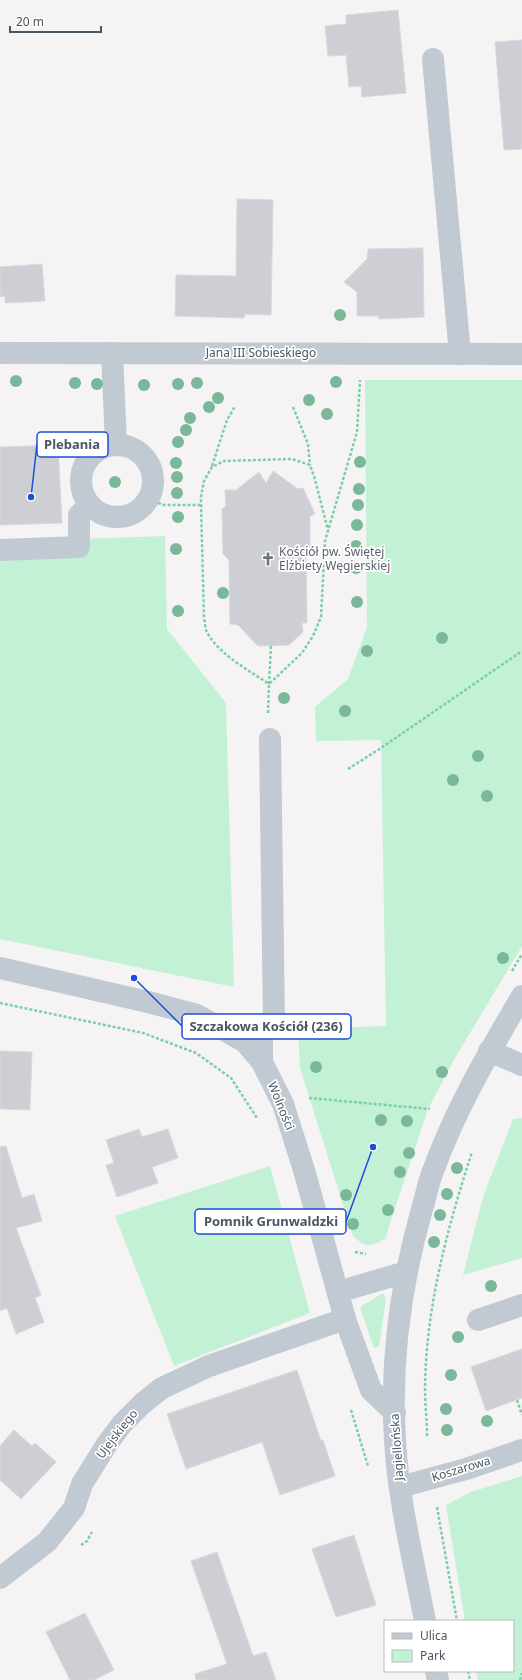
<svg xmlns="http://www.w3.org/2000/svg" width="522" height="1680" viewBox="0 0 522 1680" font-family="'Noto Sans',sans-serif">
	<rect width="100%" height="100%" fill="#f5f3f3"/>
	<!-- green -->
	<g fill="#c3f1d5">
		<path d="M365,380h157v566l-67,112 -27,51 -43,130c-15,8 -19,9 -32,-3l-53,-168 -2,-39 88,-3 -5,-286 -65,1 -1,-34 33,-28 19,-52z"/>
		<polygon points="165,536 167,629 226,703 234,987 0,939 0,542"/>
		<polygon points="522,1118 522,1258 463,1275 483,1197 513,1119"/>
		<polygon points="270,1166 310,1313 174,1366 115,1216"/>
		<polygon points="383,1293 386,1299 379,1347 374,1348 360,1307"/>
		<polygon points="522,1476 522,1680 478,1680 476,1671 513,1671 513,1621 465,1621 446,1505 471,1492"/>
	</g>
	<!-- building -->
	<g fill="#cdcfd5" stroke="#d7d9de">
		<polygon points="398,10 406,93 362,97 361,86 349,87 346,55 328,56 325,26 346,24 346,15"/>
		<polygon points="522,40 522,149 504,150 495,42"/>
		<polygon points="237,199 273,200 271,315 245,314 244,318 175,316 176,275 236,276"/>
		<polygon points="423,248 424,317 379,319 378,316 357,316 357,292 344,282 367,259 368,249"/>
		<polygon points="42,264 45,301 5,303 5,296 0,297 0,267"/>
		<polygon points="58,445 62,523 0,525 0,447"/>
		<polygon points="273,471 298,489 303,488 315,514 310,516 310,552 306,556 307,623 302,623 303,632 289,645 258,646 238,625 230,624 229,560 223,554 222,509 226,506 225,490 236,490 259,472 266,483"/>
		<polygon points="0,1051 32,1052 30,1110 0,1109"/>
		<polygon points="139,1129 142,1137 168,1129 178,1158 152,1167 158,1183 117,1197 106,1165 114,1163 106,1140"/>
		<polygon points="6,1146 22,1198 34,1194 42,1221 16,1228 41,1295 35,1298 44,1322 16,1334 7,1308 0,1311 0,1147"/>
		<polygon points="522,1349 522,1398 486,1411 471,1367"/>
		<polygon points="297,1370 321,1441 323,1440 335,1476 280,1495 262,1442 186,1469 167,1414"/>
		<polygon points="14,1430 32,1446 35,1443 56,1462 21,1499 0,1480 0,1446"/>
		<polygon points="354,1535 376,1605 336,1617 312,1549"/>
		<polygon points="217,1552 253,1656 266,1652 276,1680 196,1680 195,1674 227,1664 191,1561"/>
		<polygon points="85,1613 114,1670 94,1680 70,1680 46,1632"/>
	</g>
	<g fill="none" stroke-linecap="round" stroke-linejoin="round">
		<!-- path -->
		<g stroke="#7ad0a6" stroke-width="2.5" stroke-dasharray="3 2" stroke-linecap="butt">
			<polyline points="293,407 308,444 310,465"/>
			<polyline points="212,466 227,420 235,406"/>
			<polyline points="150,497 162,505 201,505"/>
			<path d="M271,646l-2,38c-19,-13 -53,-31 -63,-54 -1,-3 -1,-8 -2,-12l-3,-113v-9l3,-15 8,-14 12,-6 68,-2 18,6 4,11 14,54"/>
			<polyline points="268,713 269,684 302,653 313,636 321,617 325,541 357,432 360,380"/>
			<polyline points="348,769 381,748 522,651"/>
			<polyline points="512,971 522,954"/>
			<polyline points="0,1003 143,1033 196,1053 231,1078 257,1118"/>
			<polyline points="309,1098 430,1109"/>
			<polyline points="355,1252 366,1254"/>
			<polyline points="517,1400 522,1415"/>
			<polyline points="351,1410 368,1466"/>
			<path d="M427,1436c0,-16 -2,-32 -2,-48 1,-81 22,-159 47,-236"/>
			<polyline points="437,1507 457,1621"/>
			<polyline points="81,1545 87,1541 92,1532"/>
			<polyline points="468,1671 470,1680"/>
			<polyline points="520,1680 522,1673"/>
		</g>
		<!-- minor -->
		<g stroke="#c1cad2" stroke-width="22">
			<polyline points="433,59 460,354"/>
			<polyline points="0,353 522,354"/>
			<polyline points="112,353 116,444"/>
			<circle cx="117" cy="481" r="36"/>
			<polyline points="0,550 79,547 79,515 89,505"/>
			<polyline points="0,968 148,1002 197,1015 245,1042 262,1062 283,1104 304,1170 345,1319 371,1390 395,1413"/>
			<polyline points="489,1051 522,1065"/>
			<polyline points="262,1062 262,1035 274,1023 270,739"/>
			<polyline points="338,1292 406,1272"/>
			<polyline points="478,1320 522,1305"/>
			<polyline points="400,1487 466,1469 522,1450"/>
			<polyline points="0,1578 47,1542 74,1508 82,1484 107,1444 122,1424 143,1403 162,1388 209,1366 345,1319"/>
			<path d="M425,1621c-11,-58 -27,-122 -30,-181 -5,-78 6,-157 27,-231 4,-12 6,-26 11,-38 22,-61 56,-119 89,-175"/>
			<polyline points="436,1671 438,1680"/>
		</g>
	</g>
	<!-- trees -->
	<g fill="#7bb799">
		<circle cx="340" cy="315" r="6"/>
		<circle cx="16" cy="381" r="6"/>
		<circle cx="336" cy="382" r="6"/>
		<circle cx="75" cy="383" r="6"/>
		<circle cx="197" cy="383" r="6"/>
		<circle cx="97" cy="384" r="6"/>
		<circle cx="178" cy="384" r="6"/>
		<circle cx="144" cy="385" r="6"/>
		<circle cx="218" cy="398" r="6"/>
		<circle cx="309" cy="400" r="6"/>
		<circle cx="209" cy="407" r="6"/>
		<circle cx="327" cy="414" r="6"/>
		<circle cx="190" cy="418" r="6"/>
		<circle cx="186" cy="430" r="6"/>
		<circle cx="178" cy="442" r="6"/>
		<circle cx="360" cy="462" r="6"/>
		<circle cx="176" cy="463" r="6"/>
		<circle cx="177" cy="477" r="6"/>
		<circle cx="115" cy="482" r="6"/>
		<circle cx="359" cy="489" r="6"/>
		<circle cx="177" cy="493" r="6"/>
		<circle cx="358" cy="505" r="6"/>
		<circle cx="178" cy="517" r="6"/>
		<circle cx="357" cy="525" r="6"/>
		<circle cx="356" cy="546" r="6"/>
		<circle cx="176" cy="549" r="6"/>
		<circle cx="356" cy="568" r="6"/>
		<circle cx="223" cy="593" r="6"/>
		<circle cx="357" cy="602" r="6"/>
		<circle cx="178" cy="611" r="6"/>
		<circle cx="442" cy="638" r="6"/>
		<circle cx="367" cy="651" r="6"/>
		<circle cx="284" cy="698" r="6"/>
		<circle cx="345" cy="711" r="6"/>
		<circle cx="478" cy="756" r="6"/>
		<circle cx="453" cy="780" r="6"/>
		<circle cx="487" cy="796" r="6"/>
		<circle cx="503" cy="958" r="6"/>
		<circle cx="316" cy="1067" r="6"/>
		<circle cx="442" cy="1072" r="6"/>
		<circle cx="381" cy="1120" r="6"/>
		<circle cx="407" cy="1121" r="6"/>
		<circle cx="409" cy="1153" r="6"/>
		<circle cx="457" cy="1168" r="6"/>
		<circle cx="400" cy="1172" r="6"/>
		<circle cx="447" cy="1194" r="6"/>
		<circle cx="346" cy="1195" r="6"/>
		<circle cx="388" cy="1210" r="6"/>
		<circle cx="440" cy="1215" r="6"/>
		<circle cx="353" cy="1224" r="6"/>
		<circle cx="434" cy="1242" r="6"/>
		<circle cx="491" cy="1286" r="6"/>
		<circle cx="458" cy="1337" r="6"/>
		<circle cx="451" cy="1375" r="6"/>
		<circle cx="446" cy="1409" r="6"/>
		<circle cx="487" cy="1421" r="6"/>
		<circle cx="447" cy="1430" r="6"/>
	</g>
	<!-- icons -->
	<defs>
		<g id="church-bare" transform="scale(1.08)"><path d="M-1.2-6h2.4v3.5h3.3v2.4h-3.3V6h-2.4V-.1h-3.3v-2.4h3.3Z" fill="#6b7280" stroke="#fff" stroke-width="2.5" paint-order="stroke"/></g>
	</defs>
	<g fill-rule="evenodd">
		<use href="#church-bare" x="268" y="559"/>
	</g>
	<g text-anchor="middle" stroke-width="3.5" stroke-linejoin="round" paint-order="stroke">
		<!-- street labels -->
		<g font-size="12" fill="#4a5661" stroke="#fff">
			<text x="261" y="357">Jana III Sobieskiego</text>
			<text transform="translate(281 1106) rotate(68)" y="4">Wolności</text>
			<text transform="translate(117 1434) rotate(-52)" y="4">Ujejskiego</text>
			<text transform="translate(397 1447) rotate(-94)" y="4">Jagiellońska</text>
			<text transform="translate(461 1469) rotate(-17)" y="4">Koszarowa</text>
		</g>
		<!-- worship labels -->
		<g font-size="12" fill="#5b616d" stroke="#fff" text-anchor="start">
			<text x="279" y="556">Kościół pw. Świętej<tspan x="279" dy="14">Elżbiety Węgierskiej</tspan></text>
		</g>
	</g>
	<!-- callouts -->
	<path fill="none" stroke="#1d4ed8" stroke-width="1.5" d="M31 497L37 444M134 978L182 1026M373 1147L346 1222"/>
	<g fill="#1d4ed8" stroke="#fff" stroke-width="1.5">
		<circle cx="31" cy="497" r="4"/>
		<circle cx="134" cy="978" r="4"/>
		<circle cx="373" cy="1147" r="4"/>
	</g>
	<g fill="#fff" stroke="#1d4ed8" stroke-width="1.5">
		<rect x="37" y="432" width="71" height="25" rx="4"/>
		<rect x="182" y="1014" width="169" height="25" rx="4"/>
		<rect x="195" y="1209" width="151" height="25" rx="4"/>
	</g>
	<g font-size="13" text-anchor="middle" font-weight="bold" fill="#4a5661">
		<text x="72" y="449">Plebania</text>
		<text x="266" y="1031">Szczakowa Kościół (236)</text>
		<text x="271" y="1226">Pomnik Grunwaldzki</text>
	</g>
	<!-- legend -->
	<rect x="384" y="1620" width="130" height="52" fill="#ffffff" stroke="#b7bbc0"/>
	<rect x="392" y="1633" width="20" height="6" fill="#c1cad2" stroke="#b7bbc0"/>
	<text x="420" y="1640" font-size="12" fill="#4a5661">Ulica</text>
	<rect x="392" y="1650" width="20" height="12" fill="#c3f1d5" stroke="#b7bbc0"/>
	<text x="420" y="1660" font-size="12" fill="#4a5661">Park</text>
	<!-- scale -->
	<path d="M10 26v6h91v-6" fill="none" stroke="#4a5661" stroke-width="2"/>
	<text x="16" y="26" font-size="12" fill="#4a5661" stroke="#ffffff" stroke-width="3" paint-order="stroke">20 m</text>
</svg>
